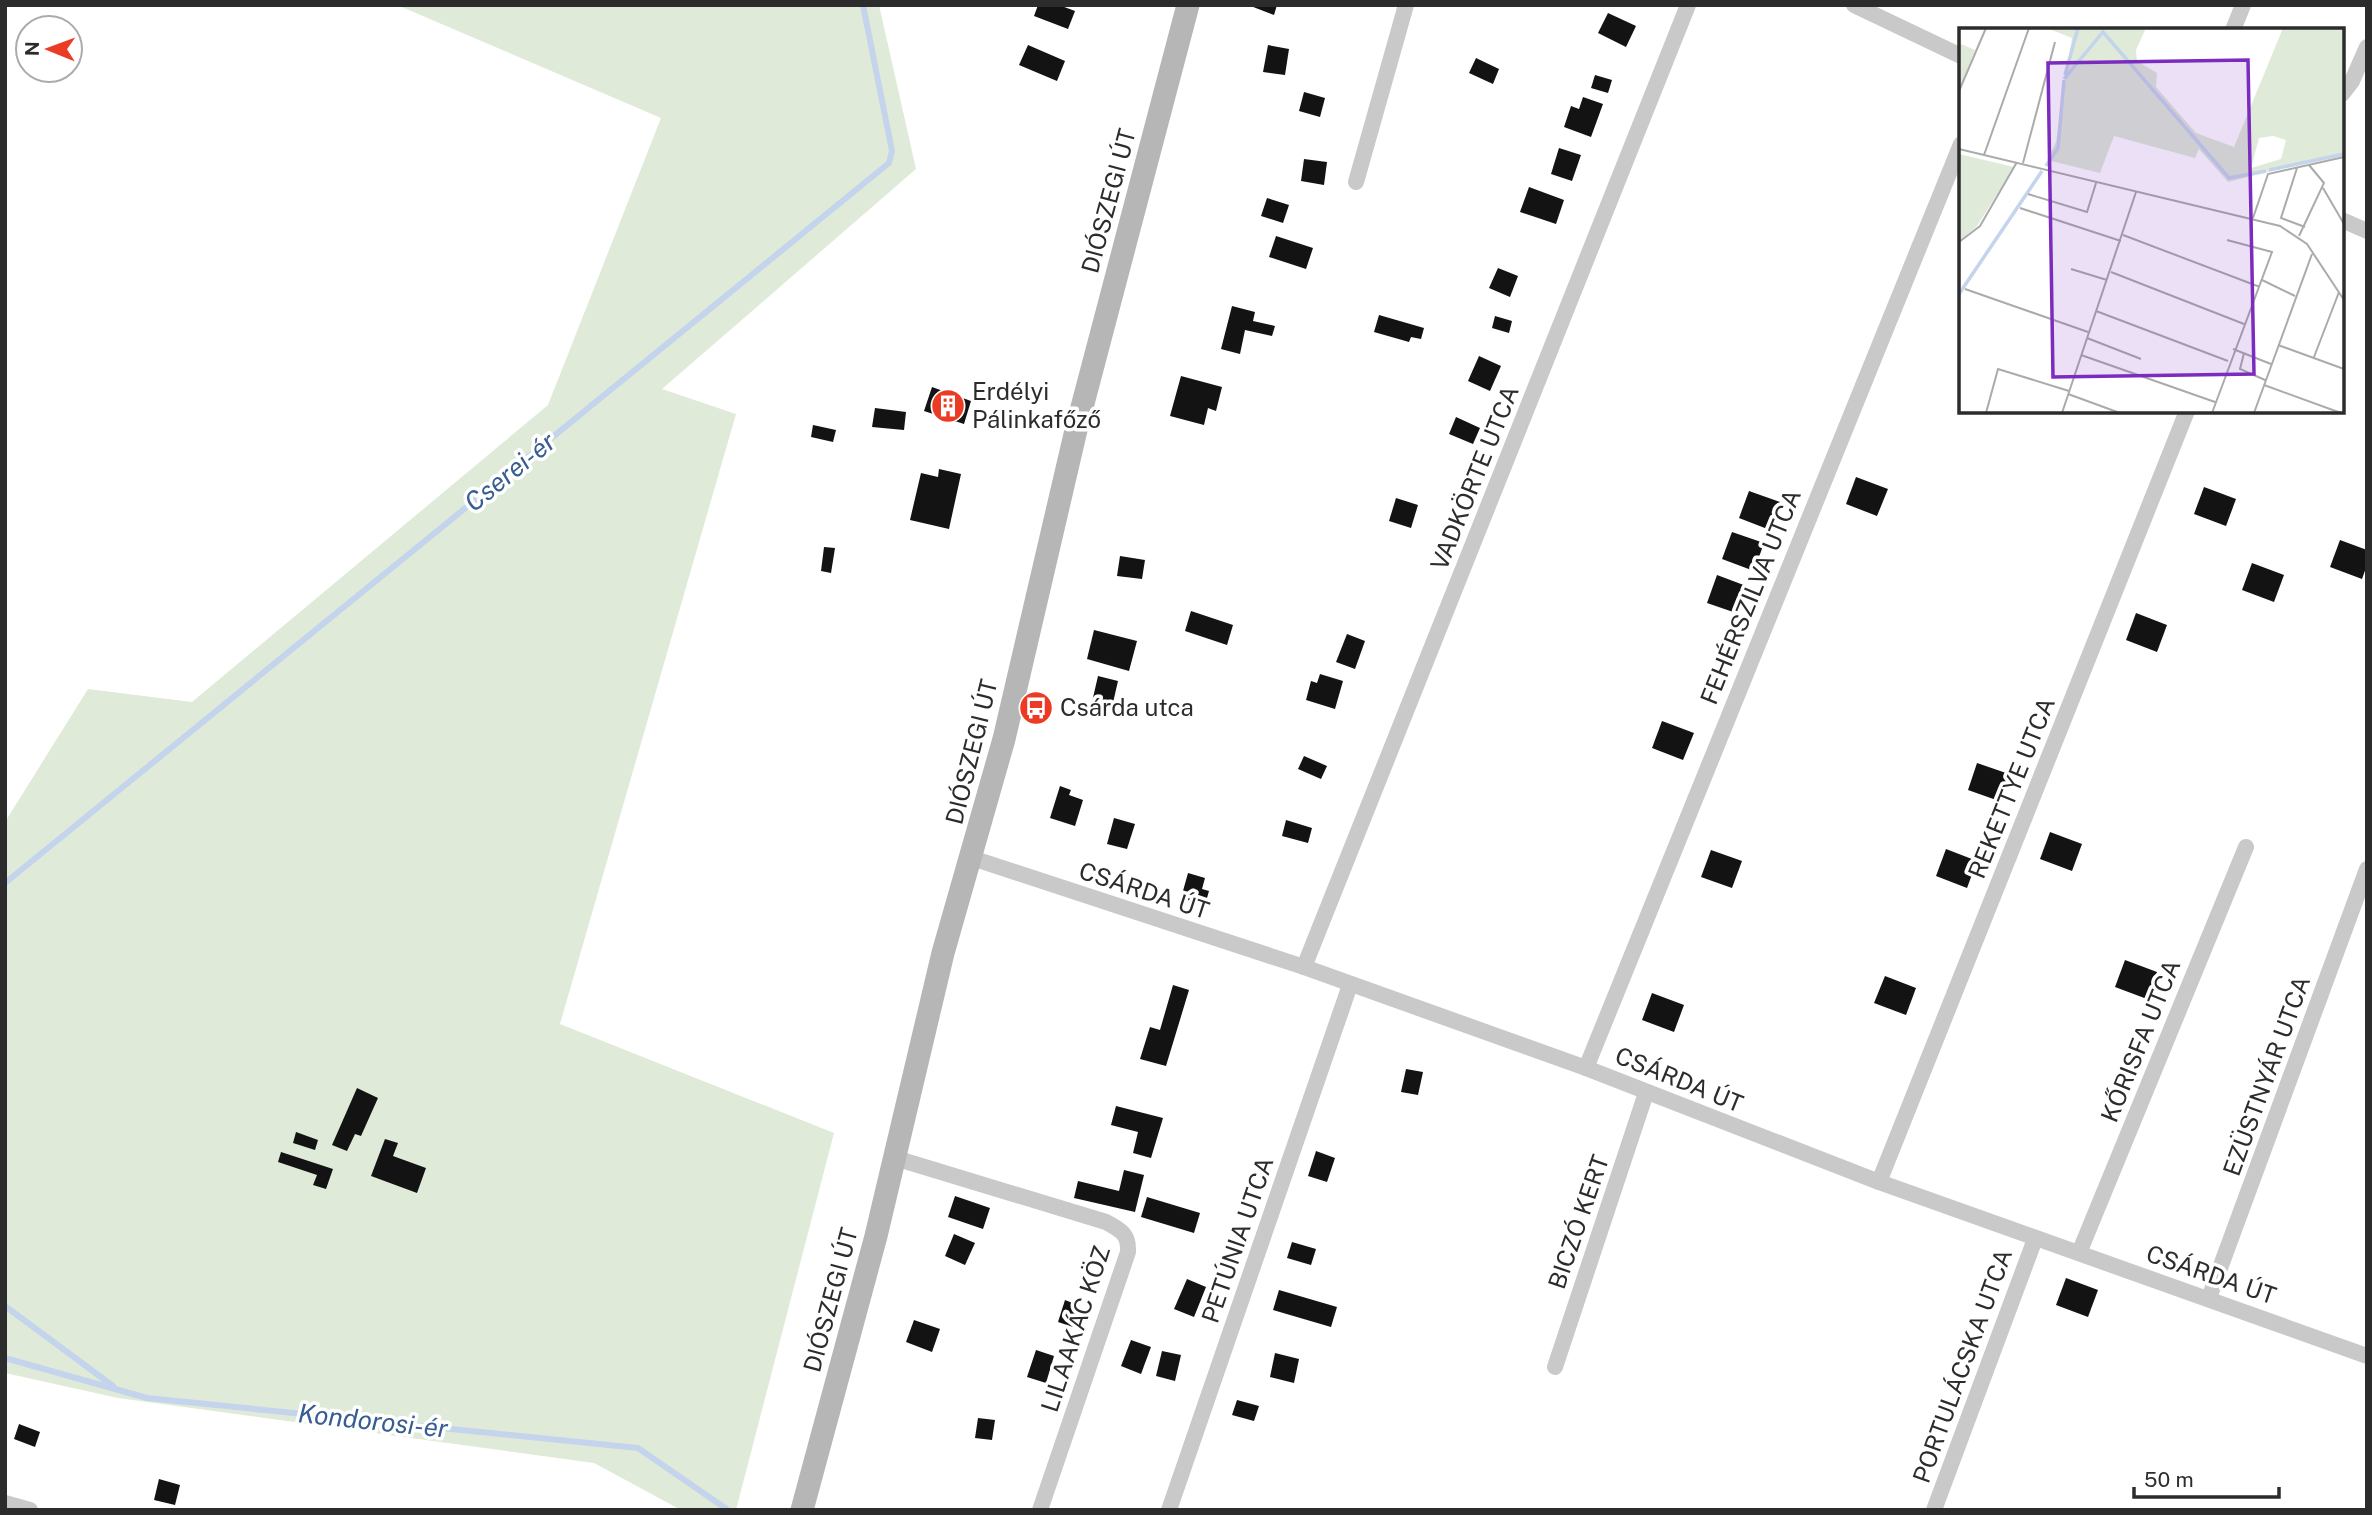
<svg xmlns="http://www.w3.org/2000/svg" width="2372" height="1515" viewBox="0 0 2372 1515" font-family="'Public Sans',sans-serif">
	<rect width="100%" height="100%" fill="#fff"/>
	<!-- green -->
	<polygon fill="#dfebd8" points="397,5 879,5 916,169 662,389 736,414 560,1024 834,1133 736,1510 681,1510 594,1463 118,1398 5,1373 5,822 88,689 192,702 548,405 661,118"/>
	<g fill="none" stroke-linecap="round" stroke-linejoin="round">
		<!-- stream -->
		<g stroke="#c3d4ec" stroke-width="6">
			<polyline points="5,883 889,163 892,151 863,5"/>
			<polyline points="5,1306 113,1386"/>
			<polyline points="5,1358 147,1398 638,1448 728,1510"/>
		</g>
	</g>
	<!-- building -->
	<g fill="#131313">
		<polygon points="1038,5 1059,5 1075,11 1068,29 1034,16"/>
		<polygon points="1248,5 1277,5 1274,15"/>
		<polygon points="1608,13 1636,26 1626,47 1598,33"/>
		<polygon points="1028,45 1065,61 1057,81 1019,65"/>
		<polygon points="1268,45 1289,49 1285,75 1263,72"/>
		<polygon points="1476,58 1499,69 1493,84 1469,73"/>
		<polygon points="1595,75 1612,80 1608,93 1591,88"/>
		<polygon points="1304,92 1325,98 1320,117 1299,111"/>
		<polygon points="1583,97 1603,104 1591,137 1564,127 1571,106 1579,109"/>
		<polygon points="1559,148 1581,155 1572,181 1551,174"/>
		<polygon points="1304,159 1327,162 1324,185 1301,181"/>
		<polygon points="1529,187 1564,200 1556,224 1520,212"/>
		<polygon points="1267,198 1289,205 1283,223 1261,216"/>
		<polygon points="1276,236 1313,248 1306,269 1269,257"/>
		<polygon points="1498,268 1518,276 1510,297 1489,288"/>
		<polygon points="1232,306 1255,312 1253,321 1275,326 1272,336 1245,330 1240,354 1221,349"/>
		<polygon points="1379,315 1424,328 1421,339 1411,337 1409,342 1374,332"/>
		<polygon points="1495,316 1512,321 1509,333 1492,328"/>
		<polygon points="1479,356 1501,366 1490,391 1468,381"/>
		<polygon points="1181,376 1222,387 1216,411 1208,408 1204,425 1170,416"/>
		<polygon points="932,387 971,401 964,424 924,411"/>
		<polygon points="875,408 906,412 904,430 872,427"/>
		<polygon points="1456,417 1480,428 1473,444 1449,434"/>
		<polygon points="813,425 836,430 833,442 811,437"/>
		<polygon points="939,469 961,474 949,529 910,520 921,473 938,477"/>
		<polygon points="1856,477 1888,489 1877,516 1846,504"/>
		<polygon points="2204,487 2236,499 2226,526 2194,514"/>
		<polygon points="1749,491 1780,502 1770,530 1739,518"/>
		<polygon points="1396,498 1418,505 1411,528 1389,521"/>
		<polygon points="1732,532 1764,543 1754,571 1722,559"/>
		<polygon points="2340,540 2367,550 2367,565 2362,579 2330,567"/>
		<polygon points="824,547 835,548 831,573 821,571"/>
		<polygon points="1120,556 1145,560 1142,579 1117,576"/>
		<polygon points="2252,563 2284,575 2274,602 2242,590"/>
		<polygon points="1717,575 1749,587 1739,614 1707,603"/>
		<polygon points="1191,611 1233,625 1227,645 1185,631"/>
		<polygon points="2136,613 2167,625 2157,652 2126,640"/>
		<polygon points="1094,630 1137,641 1129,671 1087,659"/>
		<polygon points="1347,634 1365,641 1355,669 1336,662"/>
		<polygon points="1320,674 1343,681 1335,709 1306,700 1311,681 1317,683"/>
		<polygon points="1098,676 1118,681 1112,707 1092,702"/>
		<polygon points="1662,721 1694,733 1683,760 1652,748"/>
		<polygon points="1304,756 1327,766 1321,779 1298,769"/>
		<polygon points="1977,763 2009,774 1999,801 1968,790"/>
		<polygon points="1060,786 1071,790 1069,795 1083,800 1075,826 1050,818"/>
		<polygon points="1114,818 1135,824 1127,849 1107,844"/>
		<polygon points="1286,820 1312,828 1308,843 1282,836"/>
		<polygon points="2050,832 2082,844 2072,871 2040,859"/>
		<polygon points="1946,849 1977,861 1967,888 1936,876"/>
		<polygon points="1711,850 1742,861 1732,888 1701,877"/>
		<polygon points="1188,873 1205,878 1202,889 1209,891 1205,905 1181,898"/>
		<polygon points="2125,960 2157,972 2147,999 2115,987"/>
		<polygon points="1885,976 1916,988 1906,1015 1874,1003"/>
		<polygon points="1173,985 1189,990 1166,1066 1140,1059 1150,1027 1160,1030"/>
		<polygon points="1652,993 1684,1005 1674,1032 1642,1020"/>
		<polygon points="1406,1069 1423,1072 1418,1095 1401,1092"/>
		<polygon points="357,1088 378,1098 361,1136 355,1134 347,1151 332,1145"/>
		<polygon points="1116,1106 1163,1118 1151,1158 1133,1153 1138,1132 1111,1125"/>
		<polygon points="296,1132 318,1140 315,1150 293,1143"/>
		<polygon points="385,1139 398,1143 393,1156 426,1168 417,1193 371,1176"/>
		<polygon points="1316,1151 1335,1158 1327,1182 1308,1176"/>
		<polygon points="281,1152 333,1169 326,1189 313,1185 317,1175 278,1162"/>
		<polygon points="1124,1170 1144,1175 1135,1212 1074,1198 1078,1181 1119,1191"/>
		<polygon points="955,1196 990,1208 983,1229 948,1217"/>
		<polygon points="1147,1197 1200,1213 1194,1233 1141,1217"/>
		<polygon points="954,1234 975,1243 965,1265 945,1256"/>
		<polygon points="1292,1242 1316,1249 1311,1265 1287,1258"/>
		<polygon points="2066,1278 2098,1290 2088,1317 2056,1305"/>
		<polygon points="1187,1279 1206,1287 1194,1317 1174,1309"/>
		<polygon points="1279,1290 1337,1307 1331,1327 1273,1310"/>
		<polygon points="1065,1300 1080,1306 1073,1327 1058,1322"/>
		<polygon points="914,1320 940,1329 932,1352 906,1342"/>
		<polygon points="1131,1340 1151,1347 1141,1374 1121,1366"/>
		<polygon points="1036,1350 1054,1356 1046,1383 1027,1377"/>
		<polygon points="1162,1351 1181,1355 1175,1381 1156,1376"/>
		<polygon points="1275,1353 1299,1359 1294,1383 1270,1377"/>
		<polygon points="1237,1400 1259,1406 1254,1421 1232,1415"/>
		<polygon points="978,1418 995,1420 992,1440 975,1438"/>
		<polygon points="19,1424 40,1432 35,1447 14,1439"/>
		<polygon points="159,1479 180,1485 175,1505 154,1500"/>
	</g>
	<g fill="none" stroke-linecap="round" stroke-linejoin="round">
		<!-- street -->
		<g stroke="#c9c9c9" stroke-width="16">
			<polyline points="1854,5 1961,56"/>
			<polyline points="2233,30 2243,5"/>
			<polyline points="2342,94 2352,81 2367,47"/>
			<polyline points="1356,182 1406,5"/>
			<polyline points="2342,220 2367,231"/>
			<polyline points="972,858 1304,967 1586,1068 1879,1182 2367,1356"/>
			<polyline points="1304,967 1688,5"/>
			<polyline points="1586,1068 1961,144"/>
			<path d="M895,1158l211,64c15,8 23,12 22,30l-88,258"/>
			<polyline points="1879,1182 2187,411"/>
			<polyline points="2079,1253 2246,847"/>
			<polyline points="2209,1298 2367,869"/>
			<polyline points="1555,1367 1646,1093"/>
			<polyline points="5,1503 30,1510"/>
			<polyline points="1169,1510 1350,985"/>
			<polyline points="1934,1510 2035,1239"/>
		</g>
		<!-- secondary -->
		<polyline stroke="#b6b6b6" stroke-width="23" points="802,1510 876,1236 943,953 1004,739 1076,430 1188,5"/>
	</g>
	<!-- icons -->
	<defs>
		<g id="building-disc" transform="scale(1.75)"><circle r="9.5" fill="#ec3b24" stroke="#fff"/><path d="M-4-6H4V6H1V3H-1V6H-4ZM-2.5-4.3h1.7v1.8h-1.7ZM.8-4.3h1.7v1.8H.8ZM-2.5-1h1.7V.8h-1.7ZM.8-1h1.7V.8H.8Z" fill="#fff"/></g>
		<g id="bus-disc" transform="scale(1.75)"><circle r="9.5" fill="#ec3b24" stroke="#fff"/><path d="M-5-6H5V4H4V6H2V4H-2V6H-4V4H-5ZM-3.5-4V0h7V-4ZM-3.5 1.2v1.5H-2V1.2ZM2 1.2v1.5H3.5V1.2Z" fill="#fff"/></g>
	</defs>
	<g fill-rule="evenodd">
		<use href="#building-disc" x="948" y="406"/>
		<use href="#bus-disc" x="1036" y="708"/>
	</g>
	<g text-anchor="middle" stroke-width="7" stroke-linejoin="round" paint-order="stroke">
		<!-- street labels -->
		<g font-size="24" fill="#2c2c2c" stroke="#fff">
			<text transform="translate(1109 201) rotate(-75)" y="8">DIÓSZEGI ÚT</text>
			<text transform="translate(1475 478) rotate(-68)" y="8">VADKÖRTE UTCA</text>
			<text transform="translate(1751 597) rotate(-68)" y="8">FEHÉRSZILVA UTCA</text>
			<text transform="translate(972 752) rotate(-76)" y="8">DIÓSZEGI ÚT</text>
			<text transform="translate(2012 788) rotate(-68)" y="8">REKETTYE UTCA</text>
			<text transform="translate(1144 891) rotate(18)" y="8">CSÁRDA ÚT</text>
			<text transform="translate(2141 1041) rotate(-68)" y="8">KŐRISFA UTCA</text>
			<text transform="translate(2267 1076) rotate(-70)" y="8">EZÜSTNYÁR UTCA</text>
			<text transform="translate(1679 1080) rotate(22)" y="8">CSÁRDA ÚT</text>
			<text transform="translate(1579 1222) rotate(-71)" y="8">BICZÓ KERT</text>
			<text transform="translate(1238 1240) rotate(-71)" y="8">PETÚNIA UTCA</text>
			<text transform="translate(2211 1275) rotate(19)" y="8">CSÁRDA ÚT</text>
			<text transform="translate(831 1300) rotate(-75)" y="8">DIÓSZEGI ÚT</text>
			<text transform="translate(1076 1329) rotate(-72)" y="8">LILAAKÁC KÖZ</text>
			<text transform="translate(1963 1366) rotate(-70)" y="8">PORTULÁCSKA UTCA</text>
		</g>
		<!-- poi labels -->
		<g font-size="24" fill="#2c2c2c" stroke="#fff" text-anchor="start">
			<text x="972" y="400">Erdélyi<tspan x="972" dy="28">Pálinkafőző</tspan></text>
			<text x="1060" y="716">Csárda utca</text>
		</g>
		<!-- water labels -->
		<g font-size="26" font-style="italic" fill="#375d91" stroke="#fff">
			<text transform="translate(510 472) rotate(-39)" y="9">Cserei-ér</text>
			<text transform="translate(373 1421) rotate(6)" y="9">Kondorosi-ér</text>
		</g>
	</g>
	<!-- overview -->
	<g transform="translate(1959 28)">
		<rect width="385" height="385" fill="#fff"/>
		<path d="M88,0h99l-10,22 1,11 20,12 -1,14 40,46 38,14 49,-119h61v125l-116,29 -29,-33 -4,9 -81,-22 -14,37 -53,-13 9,-18 16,-104zM314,108l13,4 -5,19 -30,9 8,-30zM2,16l14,6 -16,39v-41zM0,126l55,13 -37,59 -18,15z" fill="#dfebd8" fill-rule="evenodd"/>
		<path fill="none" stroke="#c3d4ec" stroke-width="3.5" d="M106,47l13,-47M105,51l39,-47 126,146 37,-7M87,138l12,-18 6,-68M310,142l75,-16M0,266l83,-123"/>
		<path fill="none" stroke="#ababab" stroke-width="2" d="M0,63l27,-63M0,121l321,77 27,18 37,56M25,127l45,-127M64,135l32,-121M338,140l-16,50 24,9M364,160l21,36M69,166l59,18 9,-29M61,180l101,33M294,190l15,-44 76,-17M164,207l137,52M340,208l25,-53 -15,-18M0,214l21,-16 37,-64M112,241l36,11M152,244l133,52M303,252l33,16M6,261l123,43M137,283l132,50M128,310l54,21M319,317l66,24M274,321l38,15M285,325l-4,16 25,11M122,327l134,47M355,329l25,-65M305,357l77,28M109,366l52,19M27,385l12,-44 71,22M103,385l74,-221M253,385l60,-161 -45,-12M295,385l58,-159"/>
		<path fill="#7b2cbf" fill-opacity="0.15" stroke="#7b2cbf" stroke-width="3.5" d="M289,32l6,314 -201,3 -5,-314z"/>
		<rect width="385" height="385" fill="none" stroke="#2c2c2c" stroke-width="3.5"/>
	</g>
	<!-- border -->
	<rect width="2372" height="1515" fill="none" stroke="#2c2c2c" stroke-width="14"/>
	<!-- north arrow -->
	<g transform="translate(49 49) rotate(271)"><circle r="33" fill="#ffffff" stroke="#ababab" stroke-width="2"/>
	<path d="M0-5L12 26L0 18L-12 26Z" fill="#ec3b24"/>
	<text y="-10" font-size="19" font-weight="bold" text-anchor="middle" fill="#2c2c2c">N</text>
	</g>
	<!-- scale -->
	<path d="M2134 1487v10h145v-10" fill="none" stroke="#2c2c2c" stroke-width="3.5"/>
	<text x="2144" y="1487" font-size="21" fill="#2c2c2c" stroke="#ffffff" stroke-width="5" paint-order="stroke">50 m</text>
</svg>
